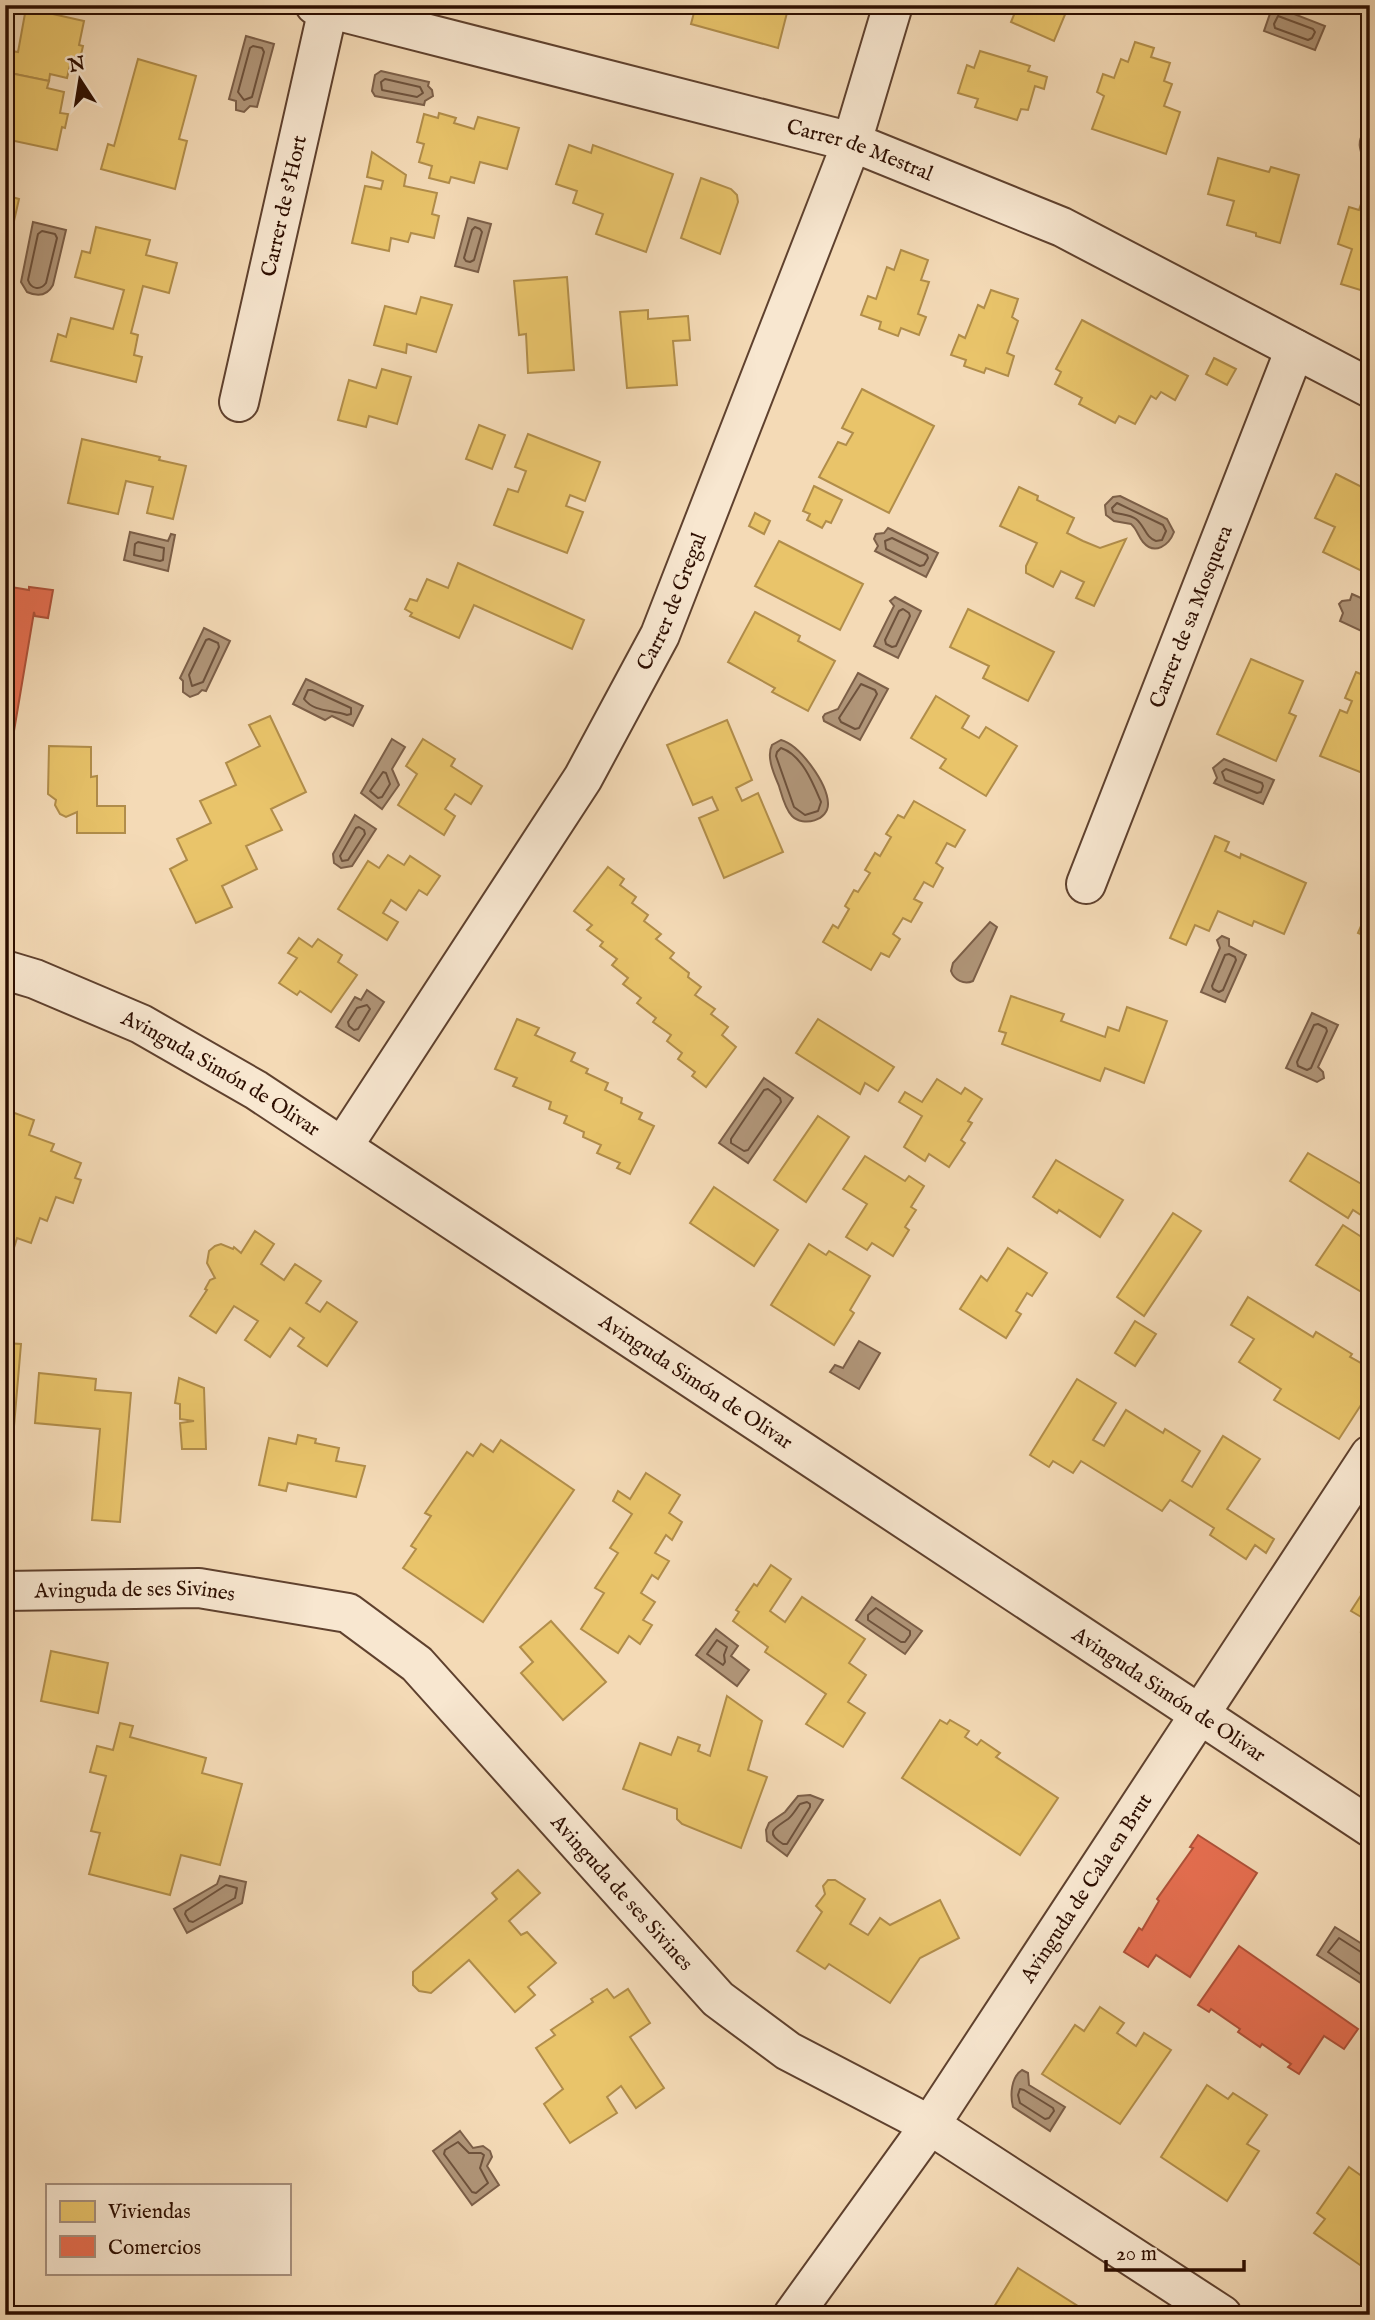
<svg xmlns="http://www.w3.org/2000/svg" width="1375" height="2320" viewBox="0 0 1375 2320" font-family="'IM FELL English',serif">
	<rect width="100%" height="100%" fill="#f4dab6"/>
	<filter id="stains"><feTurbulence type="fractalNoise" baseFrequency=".00286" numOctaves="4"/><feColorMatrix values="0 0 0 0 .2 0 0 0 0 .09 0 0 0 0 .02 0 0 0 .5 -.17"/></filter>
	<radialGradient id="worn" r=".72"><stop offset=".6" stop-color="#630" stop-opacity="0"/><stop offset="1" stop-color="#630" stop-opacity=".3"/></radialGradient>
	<!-- water -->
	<g fill="#b09578" stroke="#7c5f48" stroke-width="2">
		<polygon points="1273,5 1282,5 1281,9 1325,26 1315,50 1264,31"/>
		<polygon points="246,36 274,44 257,107 250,106 244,112 236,110 236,101 229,99"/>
		<polygon points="381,71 429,82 428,86 432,90 433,96 425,101 424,105 375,96 372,91 375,75"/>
		<path d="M1370,130v28l-9,-6c-3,-10 -1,-19 9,-22z"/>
		<polygon points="468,218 491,224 478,272 455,266"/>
		<path d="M33,222l33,8 -13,55c-6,11 -15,12 -26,7l-6,-10z"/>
		<path d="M1120,496l47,23 7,13c-5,13 -19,24 -31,10 -5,-6 -6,-13 -12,-18l-17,-3 -8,-6 -1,-10 8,-8z"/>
		<polygon points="888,528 938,553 926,577 875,551 878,546 874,539 876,534 884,533"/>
		<polygon points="130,532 168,541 171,534 175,535 168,571 124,560"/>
		<polygon points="1352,594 1370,602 1370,635 1340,621 1343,613 1339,604 1342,601 1350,600"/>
		<polygon points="895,597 921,611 898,658 874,646 894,606 890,601"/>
		<polygon points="204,628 230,641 206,691 202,690 198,694 190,697 183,692 183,681 180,678"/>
		<polygon points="858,673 888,689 860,740 824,721 823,717 825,714 838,709"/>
		<polygon points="306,679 363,706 353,726 332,716 325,720 293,704"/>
		<polygon points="392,739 405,747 392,769 399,785 382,809 361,793"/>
		<path d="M781,740c19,5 46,43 47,63 1,18 -25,24 -36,13 -7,-7 -10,-20 -13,-30 -5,-12 -13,-29 -7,-41z"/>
		<polygon points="1224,759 1274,780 1263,804 1214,783 1217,778 1213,768"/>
		<polygon points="355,815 376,829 352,866 341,868 334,863 333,854"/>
		<path d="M990,922l7,5 -24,54c-9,4 -19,-1 -22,-10l2,-8z"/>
		<polygon points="1222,936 1229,939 1229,946 1246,955 1225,1002 1201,992 1220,948 1217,940"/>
		<polygon points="367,990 384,1002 359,1041 336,1027 355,997 361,1000"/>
		<polygon points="1312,1013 1338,1025 1318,1067 1323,1072 1324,1078 1317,1082 1286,1068"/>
		<polygon points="764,1078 793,1098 748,1163 719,1143"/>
		<polygon points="859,1341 880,1353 859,1389 830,1372 835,1365 843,1368"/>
		<polygon points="872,1597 922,1631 905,1654 856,1620"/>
		<polygon points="716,1629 738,1646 731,1656 749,1670 737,1686 696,1655"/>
		<polygon points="810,1795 823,1800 787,1856 767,1841 766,1830 769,1823 785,1812 798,1796"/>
		<polygon points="220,1876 246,1882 242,1903 187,1933 174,1909 217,1884"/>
		<polygon points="1335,1927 1370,1949 1370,1989 1317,1955"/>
		<path d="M1022,2070l6,3 1,12 36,22 -15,24 -37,-24c-3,-12 -2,-30 9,-37z"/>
		<polygon points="460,2131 473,2148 483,2146 490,2151 492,2157 487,2166 499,2185 472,2205 433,2151"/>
	</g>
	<!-- homes -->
	<g fill="#e9c46a" stroke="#b18d4a" stroke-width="2">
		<polygon points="696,5 789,5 778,48 691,24"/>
		<polygon points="1018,5 1069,5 1054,41 1011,22"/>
		<polygon points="26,8 84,21 79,45 83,46 80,59 72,57 67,78 50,74 49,81 5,72 5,50 18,52"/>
		<polygon points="1135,42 1154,48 1151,57 1170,63 1164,81 1172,84 1164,106 1180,112 1166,154 1092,129 1104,96 1097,92 1103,74 1114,78 1121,59 1128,62"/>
		<polygon points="980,51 1030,66 1028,71 1047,77 1044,89 1035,86 1028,110 1021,109 1017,120 975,107 978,99 958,93 967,65 974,68"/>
		<polygon points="138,59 196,76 179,139 187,141 175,189 101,169 108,144 114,146"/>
		<polygon points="5,72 49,81 47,88 64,92 60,113 68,114 65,128 62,127 57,150 5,139 5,107 9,94 5,93"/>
		<polygon points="439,113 456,118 454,123 474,129 478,117 519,128 507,169 480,162 474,183 451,177 449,183 429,178 432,166 419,162 424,144 417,142 424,114 438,118"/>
		<polygon points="569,145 591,153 593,145 673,174 646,252 596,234 603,214 573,203 577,191 556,184"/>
		<polygon points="372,152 406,175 404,186 437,193 432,214 439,216 434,238 411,233 408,242 391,238 389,251 352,243 365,186 381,189 383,181 367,177"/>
		<polygon points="1218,158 1269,172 1271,167 1299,175 1280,243 1256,236 1256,233 1227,225 1234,201 1208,194"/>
		<polygon points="701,178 731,189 737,195 738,202 720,254 681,238"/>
		<polygon points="1367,186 1370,187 1370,293 1341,284 1352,249 1338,244 1349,207 1359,210"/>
		<polygon points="5,195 19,199 14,221 5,219"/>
		<polygon points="96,227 150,240 146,255 177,263 169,293 143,286 131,333 138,335 134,355 142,357 136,382 51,361 58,334 66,337 71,318 113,329 124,290 75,277 82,251 90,253"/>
		<polygon points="901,250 928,260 921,280 929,282 918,314 926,317 919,335 901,328 898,336 879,329 881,322 861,315 868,296 876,299 887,267 894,270"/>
		<polygon points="567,277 574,370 528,373 526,334 519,335 514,281"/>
		<polygon points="991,290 1018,299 1012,317 1018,321 1007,353 1014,356 1008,376 986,368 984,373 964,366 966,360 951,355 959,335 965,338 978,305 984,308"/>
		<polygon points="421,297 452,305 436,352 407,344 406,353 374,345 385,306 416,314"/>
		<polygon points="648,310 648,319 688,316 690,340 673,341 677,385 627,388 620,312"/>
		<polygon points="1082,320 1188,376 1175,400 1161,392 1156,399 1151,396 1135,424 1119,416 1115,423 1079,404 1082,398 1055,384 1061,372 1056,369"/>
		<polygon points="1214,358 1236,369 1227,385 1206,374"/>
		<polygon points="382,369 411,377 397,424 369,416 366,427 338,420 349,380 376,388"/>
		<polygon points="862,389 934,426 889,513 819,477 838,442 846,445 853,433 842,428"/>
		<polygon points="479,425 505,435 492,469 466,459"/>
		<polygon points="528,434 600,462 585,501 570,495 566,506 583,512 567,553 494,525 508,489 518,492 526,471 515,467"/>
		<polygon points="82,439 160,457 159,460 186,466 173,519 147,513 153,487 126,481 118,514 68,503"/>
		<polygon points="1336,474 1370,491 1370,575 1323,552 1335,527 1315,518"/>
		<polygon points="814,486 842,500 831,523 826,521 822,528 807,520 810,514 803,511"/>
		<polygon points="1019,487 1038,496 1037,500 1074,518 1067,533 1083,541 1100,548 1126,539 1094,606 1076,598 1084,582 1061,571 1053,587 1026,573 1026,566 1037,543 1000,526"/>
		<polygon points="755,513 770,521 764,534 749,526"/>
		<polygon points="779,541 863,584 840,630 755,586"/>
		<polygon points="458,563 584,620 572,649 474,605 459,638 410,616 412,613 405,609 410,599 417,601 427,579 448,588"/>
		<polygon points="968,609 1054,652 1028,701 983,678 989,666 950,647"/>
		<polygon points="755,612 800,636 798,641 835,661 808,711 772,692 775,688 728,662"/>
		<polygon points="1251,659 1303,681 1289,713 1296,716 1276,761 1217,734"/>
		<polygon points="1356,672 1370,678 1370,776 1320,756 1340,710 1347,713 1352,701 1345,698"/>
		<polygon points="936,696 969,716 962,728 979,738 986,727 1017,746 986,796 940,768 946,759 911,738"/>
		<polygon points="270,716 306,792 271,809 282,830 246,846 257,869 222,886 232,907 196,923 170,869 187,860 177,839 211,823 200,801 236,785 226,763 260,746 249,725"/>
		<polygon points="727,720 752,780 736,788 742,801 758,793 783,852 724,878 699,818 718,810 712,797 693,805 667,745"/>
		<polygon points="423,739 455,759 451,766 482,786 471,804 455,794 445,809 455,816 444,835 398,805 417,774 406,766"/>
		<polygon points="49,746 91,747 91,777 97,776 97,806 125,806 125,833 77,833 77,812 66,817 60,814 55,805 56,800 48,794"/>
		<polygon points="914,801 965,830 955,847 947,843 936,863 943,868 933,887 924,882 914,899 922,903 911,922 903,918 893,934 900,939 889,957 881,953 871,970 823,942 833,925 838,928 849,909 845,906 854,890 858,892 870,873 865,870 875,853 880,856 891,837 886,834 898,815 904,818"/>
		<polygon points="1215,836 1229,842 1225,851 1240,858 1241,854 1306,883 1284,934 1254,921 1252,926 1218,911 1209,931 1195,925 1186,945 1170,938"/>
		<polygon points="388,855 404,865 410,856 440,876 427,895 419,890 406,910 391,900 383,913 398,922 387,940 338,909 368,861 379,868"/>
		<polygon points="608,867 624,879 620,885 636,897 632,903 648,915 644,921 661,934 656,939 674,953 670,958 689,973 688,977 701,987 695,995 715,1009 711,1014 728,1027 722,1035 736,1047 706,1087 692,1076 695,1072 678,1059 682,1053 667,1041 671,1035 653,1022 656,1018 637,1003 641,998 623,984 628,978 612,965 617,959 600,946 603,942 587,930 592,925 574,911"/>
		<polygon points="1370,905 1370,938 1358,933"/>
		<polygon points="299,938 312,947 318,939 342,955 338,962 357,975 331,1012 300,991 297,995 279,983 297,958 288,953"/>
		<polygon points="1011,996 1064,1014 1061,1021 1105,1037 1108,1027 1119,1031 1127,1007 1167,1021 1144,1083 1105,1068 1100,1081 1002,1044 1006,1033 999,1031"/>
		<polygon points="517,1019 539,1028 535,1035 575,1053 571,1061 588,1069 586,1073 608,1083 605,1090 622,1098 621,1103 642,1113 639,1119 654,1126 630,1174 617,1168 620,1163 597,1153 601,1145 583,1137 584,1132 564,1123 567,1116 549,1109 551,1102 513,1086 517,1078 495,1069"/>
		<polygon points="818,1019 894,1067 878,1091 865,1083 860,1094 796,1053"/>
		<polygon points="937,1079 961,1094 965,1088 982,1099 968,1121 972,1123 961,1140 965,1143 949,1167 929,1154 925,1161 904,1147 922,1116 899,1102 905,1092 922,1102"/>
		<polygon points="9,1111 34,1120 29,1135 54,1144 51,1151 81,1163 75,1178 81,1180 73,1203 56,1197 47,1221 40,1218 31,1243 17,1238 13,1251 5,1248 5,1122"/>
		<polygon points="818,1116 849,1137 806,1202 774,1180"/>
		<polygon points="1308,1153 1370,1189 1370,1221 1353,1210 1348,1218 1290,1181"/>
		<polygon points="865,1156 905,1181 909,1176 924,1186 911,1207 916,1210 905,1227 909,1230 893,1256 872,1243 867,1250 846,1237 867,1204 843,1189"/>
		<polygon points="1056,1160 1123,1200 1100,1237 1059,1210 1057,1213 1033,1197"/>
		<polygon points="714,1187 778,1230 754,1266 690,1223"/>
		<polygon points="1173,1213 1201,1231 1144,1316 1117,1297"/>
		<polygon points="1370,1222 1370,1297 1316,1265 1343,1225 1360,1236"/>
		<polygon points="255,1231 274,1244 261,1264 284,1280 295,1264 321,1281 306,1303 320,1312 327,1302 357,1322 327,1366 298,1346 304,1338 290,1328 270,1357 245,1340 258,1321 234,1306 216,1333 190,1316 207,1290 205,1289 210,1280 215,1278 207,1263 209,1251 215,1246 221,1244 233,1249 234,1247 241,1253"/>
		<polygon points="809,1244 826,1255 829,1251 870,1276 850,1310 854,1313 834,1345 771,1305"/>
		<polygon points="1008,1248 1047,1273 1032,1296 1027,1293 1016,1311 1021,1314 1006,1338 960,1309 981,1276 987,1281"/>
		<polygon points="1248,1297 1313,1337 1316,1332 1352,1354 1350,1357 1370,1368 1370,1391 1339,1439 1274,1400 1281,1389 1239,1362 1254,1339 1231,1325"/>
		<polygon points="1135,1321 1156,1334 1135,1366 1115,1353"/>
		<polygon points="5,1343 21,1344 10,1473 5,1472"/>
		<polygon points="39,1373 96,1379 95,1390 131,1393 120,1522 92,1520 100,1429 35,1423"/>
		<polygon points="179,1378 204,1388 206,1449 182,1449 180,1423 194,1421 180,1419 180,1404 175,1403"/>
		<polygon points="1077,1379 1116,1403 1093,1440 1104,1446 1126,1410 1163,1433 1165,1429 1200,1451 1182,1481 1192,1487 1223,1436 1260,1459 1227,1509 1274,1539 1266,1553 1255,1545 1246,1559 1210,1535 1214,1528 1170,1500 1162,1511 1081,1461 1073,1473 1053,1461 1049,1467 1030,1455"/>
		<polygon points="298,1435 316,1439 315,1443 339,1448 336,1461 365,1466 356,1497 288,1483 286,1491 259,1485 269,1438 296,1444"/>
		<polygon points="501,1440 574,1490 483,1622 403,1568 416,1549 411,1546 431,1516 425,1513 467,1452 473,1456 481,1444 493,1452"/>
		<polygon points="646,1473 680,1495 669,1513 682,1522 672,1540 666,1535 655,1553 669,1561 658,1579 652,1575 641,1593 655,1602 643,1620 652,1625 640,1644 629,1636 618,1653 581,1629 604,1593 595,1588 618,1553 610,1548 632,1514 613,1501 618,1491 630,1499"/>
		<polygon points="771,1565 791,1579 770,1611 785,1622 802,1597 865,1639 849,1663 866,1675 848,1702 865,1713 843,1747 806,1724 826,1694 765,1652 768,1647 733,1621 739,1612 736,1610 754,1584 757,1586"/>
		<polygon points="1365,1589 1370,1592 1370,1637 1361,1632 1368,1621 1351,1611"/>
		<polygon points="551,1621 606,1682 563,1720 521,1673 533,1662 520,1647"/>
		<polygon points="51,1651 108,1663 98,1713 41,1701"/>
		<polygon points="727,1696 762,1721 748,1770 767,1777 741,1848 682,1824 677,1819 677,1809 623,1789 640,1743 671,1755 678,1737 700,1745 698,1751 710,1756"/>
		<polygon points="940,1720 947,1724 950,1720 969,1731 965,1737 977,1745 981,1740 1000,1753 996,1757 1058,1798 1020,1855 902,1778"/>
		<polygon points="120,1723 133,1726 130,1737 206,1758 202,1773 242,1784 220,1865 181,1855 170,1895 89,1874 100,1833 91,1831 106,1776 90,1772 97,1746 113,1750"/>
		<polygon points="518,1870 540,1893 509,1921 521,1935 527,1932 556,1963 528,1987 535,1995 515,2012 469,1960 431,1993 419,1991 413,1985 413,1972 497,1899 492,1893"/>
		<polygon points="828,1880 835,1880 865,1899 850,1924 868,1935 880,1918 890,1925 940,1900 959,1938 920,1958 890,2003 829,1964 825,1969 797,1951 822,1912 816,1906 825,1894 823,1886"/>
		<polygon points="607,1989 614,1998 628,1989 650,2023 630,2037 664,2088 636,2108 621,2086 607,2097 617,2113 570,2143 544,2104 563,2089 536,2048 555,2035 551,2030 593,2002 591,1999"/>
		<polygon points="1100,2007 1124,2023 1117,2033 1136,2046 1144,2033 1171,2050 1120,2124 1042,2074 1075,2025 1084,2031"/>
		<polygon points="1207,2085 1228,2099 1233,2093 1267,2115 1247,2144 1259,2151 1227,2201 1161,2157"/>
		<polygon points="1349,2167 1370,2182 1370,2252 1360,2265 1314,2233 1325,2219 1317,2213"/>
		<polygon points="1018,2268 1092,2315 989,2315"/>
	</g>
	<!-- shops -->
	<g fill="#e76f51" stroke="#af5239" stroke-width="2">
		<polygon points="5,586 29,590 29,587 53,590 48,618 35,616 34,612 14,731 5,730"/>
		<polygon points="1198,1835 1257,1873 1190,1977 1156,1955 1148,1967 1124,1952 1139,1928 1142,1930 1159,1901 1157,1899 1193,1848 1190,1847"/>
		<polygon points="1239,1946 1358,2029 1344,2049 1324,2036 1299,2074 1288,2067 1291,2064 1262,2044 1260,2047 1238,2032 1240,2029 1211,2009 1209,2012 1198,2005"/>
	</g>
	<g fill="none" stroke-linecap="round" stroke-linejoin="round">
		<!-- shore -->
		<g stroke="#6e523c" stroke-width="2">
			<polygon points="1278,16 1313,29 1315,32 1312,38 1308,40 1275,28 1274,24"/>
			<polygon points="253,46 262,48 264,52 252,97 244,100 238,92 250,48"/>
			<polygon points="385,79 420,87 423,93 417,97 382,90 381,82"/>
			<polygon points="475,227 480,229 482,232 474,260 470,262 466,261 464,258 472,230"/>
			<path d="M42,231l13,3 2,4 -11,45c-6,8 -15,6 -18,-3l10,-46z"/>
			<path d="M1117,503l46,22 3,6 -4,9 -6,1c-11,-4 -11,-15 -20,-22 -7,-5 -15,-4 -23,-7l-1,-4z"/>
			<polygon points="892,538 927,555 928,558 924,565 920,566 886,549 885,541"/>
			<polygon points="138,542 164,548 163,560 160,561 134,555 135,544"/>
			<polygon points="903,609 909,613 910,616 896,646 892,647 886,644 885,640 899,611"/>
			<polygon points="209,639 218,643 219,647 203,682 192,686 189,675 206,640"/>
			<polygon points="861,684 875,690 877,694 859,728 855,729 841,722 839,718"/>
			<path d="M308,690h4l39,18v6l-4,1c-15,-6 -32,-2 -43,-16z"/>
			<path d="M781,748c21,7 32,35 40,54l-3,9 -13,4 -11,-8 -18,-51 1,-4z"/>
			<polygon points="1226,769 1262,783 1263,786 1261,792 1257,793 1225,780 1222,772"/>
			<polygon points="383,772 386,773 390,784 382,797 378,798 370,791"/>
			<polygon points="359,827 364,830 365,834 348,860 342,861 340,856 356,828"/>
			<polygon points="1229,954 1235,957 1236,960 1223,990 1219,992 1213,989 1212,986 1225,955"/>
			<polygon points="367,1005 370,1009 358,1029 354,1030 349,1026 348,1022 357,1008"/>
			<polygon points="1318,1024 1326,1028 1327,1031 1311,1068 1307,1070 1298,1066 1297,1062 1314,1025"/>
			<polygon points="768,1089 780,1098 781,1102 748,1150 744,1151 731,1143 731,1139 764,1090"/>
			<polygon points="876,1608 910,1631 910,1635 905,1642 901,1642 868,1620 868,1615"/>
			<polygon points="717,1640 727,1647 724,1655 725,1662 723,1665 707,1654"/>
			<path d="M807,1802l3,2v3l-23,37h-4c-19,-12 -8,-16 5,-25 5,-4 8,-10 12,-15z"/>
			<polygon points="226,1885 237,1888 235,1898 193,1922 189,1921 185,1914 186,1911"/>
			<polyline points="1370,1955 1364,1954 1339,1938 1328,1952 1370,1981"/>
			<polygon points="1020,2089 1024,2090 1053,2108 1054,2111 1049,2118 1045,2119 1020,2103 1018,2095"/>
			<polygon points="458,2142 469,2153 481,2153 484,2155 480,2168 488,2183 476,2193 472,2192 444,2154 445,2150"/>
		</g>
		<!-- street casing -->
		<g stroke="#5f412e" stroke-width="42">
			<g id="street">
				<path id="s1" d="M315,5l537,137 210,85 308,161"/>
				<path id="s2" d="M239,402l89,-393"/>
				<path id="s3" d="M1086,884l209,-535"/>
				<path id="s4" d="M5,970l30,9 106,45 115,66 1114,737"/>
				<path id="s5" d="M343,1146l240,-368 77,-143 192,-493 41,-137"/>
				<path id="s6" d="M5,1591l194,-3 149,25 69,51 301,335 70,52 142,74 292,190"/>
				<path id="s7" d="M793,2315l137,-190 440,-670"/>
			</g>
		</g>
		<!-- street -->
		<use href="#street" stroke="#f8e7d0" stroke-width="38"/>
	</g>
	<g text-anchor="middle" stroke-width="7" stroke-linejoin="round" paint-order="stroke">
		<!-- street labels -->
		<g font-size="21" fill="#2d0e00" stroke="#f8e7d0">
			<text dy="7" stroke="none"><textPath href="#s1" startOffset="564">Carrer de Mestral</textPath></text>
			<text dy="7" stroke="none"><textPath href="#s2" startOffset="201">Carrer de s'Hort</textPath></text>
			<text dy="7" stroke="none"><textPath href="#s5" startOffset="637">Carrer de Gregal</textPath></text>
			<text dy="7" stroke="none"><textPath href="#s3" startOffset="287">Carrer de sa Mosquera</textPath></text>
			<text dy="7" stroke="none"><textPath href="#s4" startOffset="240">Avinguda Simón de Olivar</textPath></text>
			<text dy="7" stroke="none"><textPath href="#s4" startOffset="807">Avinguda Simón de Olivar</textPath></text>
			<text dy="7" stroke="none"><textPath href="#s6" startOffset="130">Avinguda de ses Sivines</textPath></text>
			<text dy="7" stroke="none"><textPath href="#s4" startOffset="1374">Avinguda Simón de Olivar</textPath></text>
			<text dy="7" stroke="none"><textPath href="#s7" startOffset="518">Avinguda de Cala en Brut</textPath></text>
			<text dy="7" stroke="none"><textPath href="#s6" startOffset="738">Avinguda de ses Sivines</textPath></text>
		</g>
	</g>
	<!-- margin -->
	<rect width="1375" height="2320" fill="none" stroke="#f4dab6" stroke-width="28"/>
	<rect x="7" y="7" width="1361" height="2306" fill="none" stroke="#2d0e00" stroke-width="3.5"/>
	<rect x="14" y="14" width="1347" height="2292" fill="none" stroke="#2d0e00" stroke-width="2"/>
	<!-- legend -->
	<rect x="46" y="2184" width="245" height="91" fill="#f8e7d0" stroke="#a7907d" stroke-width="2"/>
	<rect x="60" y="2201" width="35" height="21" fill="#e9c46a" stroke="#a7907d" stroke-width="2"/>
	<text x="108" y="2218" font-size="21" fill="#2d0e00">Viviendas</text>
	<rect x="60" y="2236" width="35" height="21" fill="#e76f51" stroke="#a7907d" stroke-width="2"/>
	<text x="108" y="2254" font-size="21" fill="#2d0e00">Comercios</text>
	<!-- north arrow -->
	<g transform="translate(80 80) rotate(348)" stroke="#f8e7d0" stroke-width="5" paint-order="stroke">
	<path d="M0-5L12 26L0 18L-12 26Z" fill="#2d0e00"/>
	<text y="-10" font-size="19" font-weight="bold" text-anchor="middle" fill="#2d0e00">N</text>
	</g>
	<!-- scale -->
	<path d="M1106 2260v10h138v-10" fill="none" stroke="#2d0e00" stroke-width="3.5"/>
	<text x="1116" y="2260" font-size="21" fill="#2d0e00" stroke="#f8e7d0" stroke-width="5" paint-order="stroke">20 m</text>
	<rect width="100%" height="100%" filter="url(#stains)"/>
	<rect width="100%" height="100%" fill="url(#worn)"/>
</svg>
